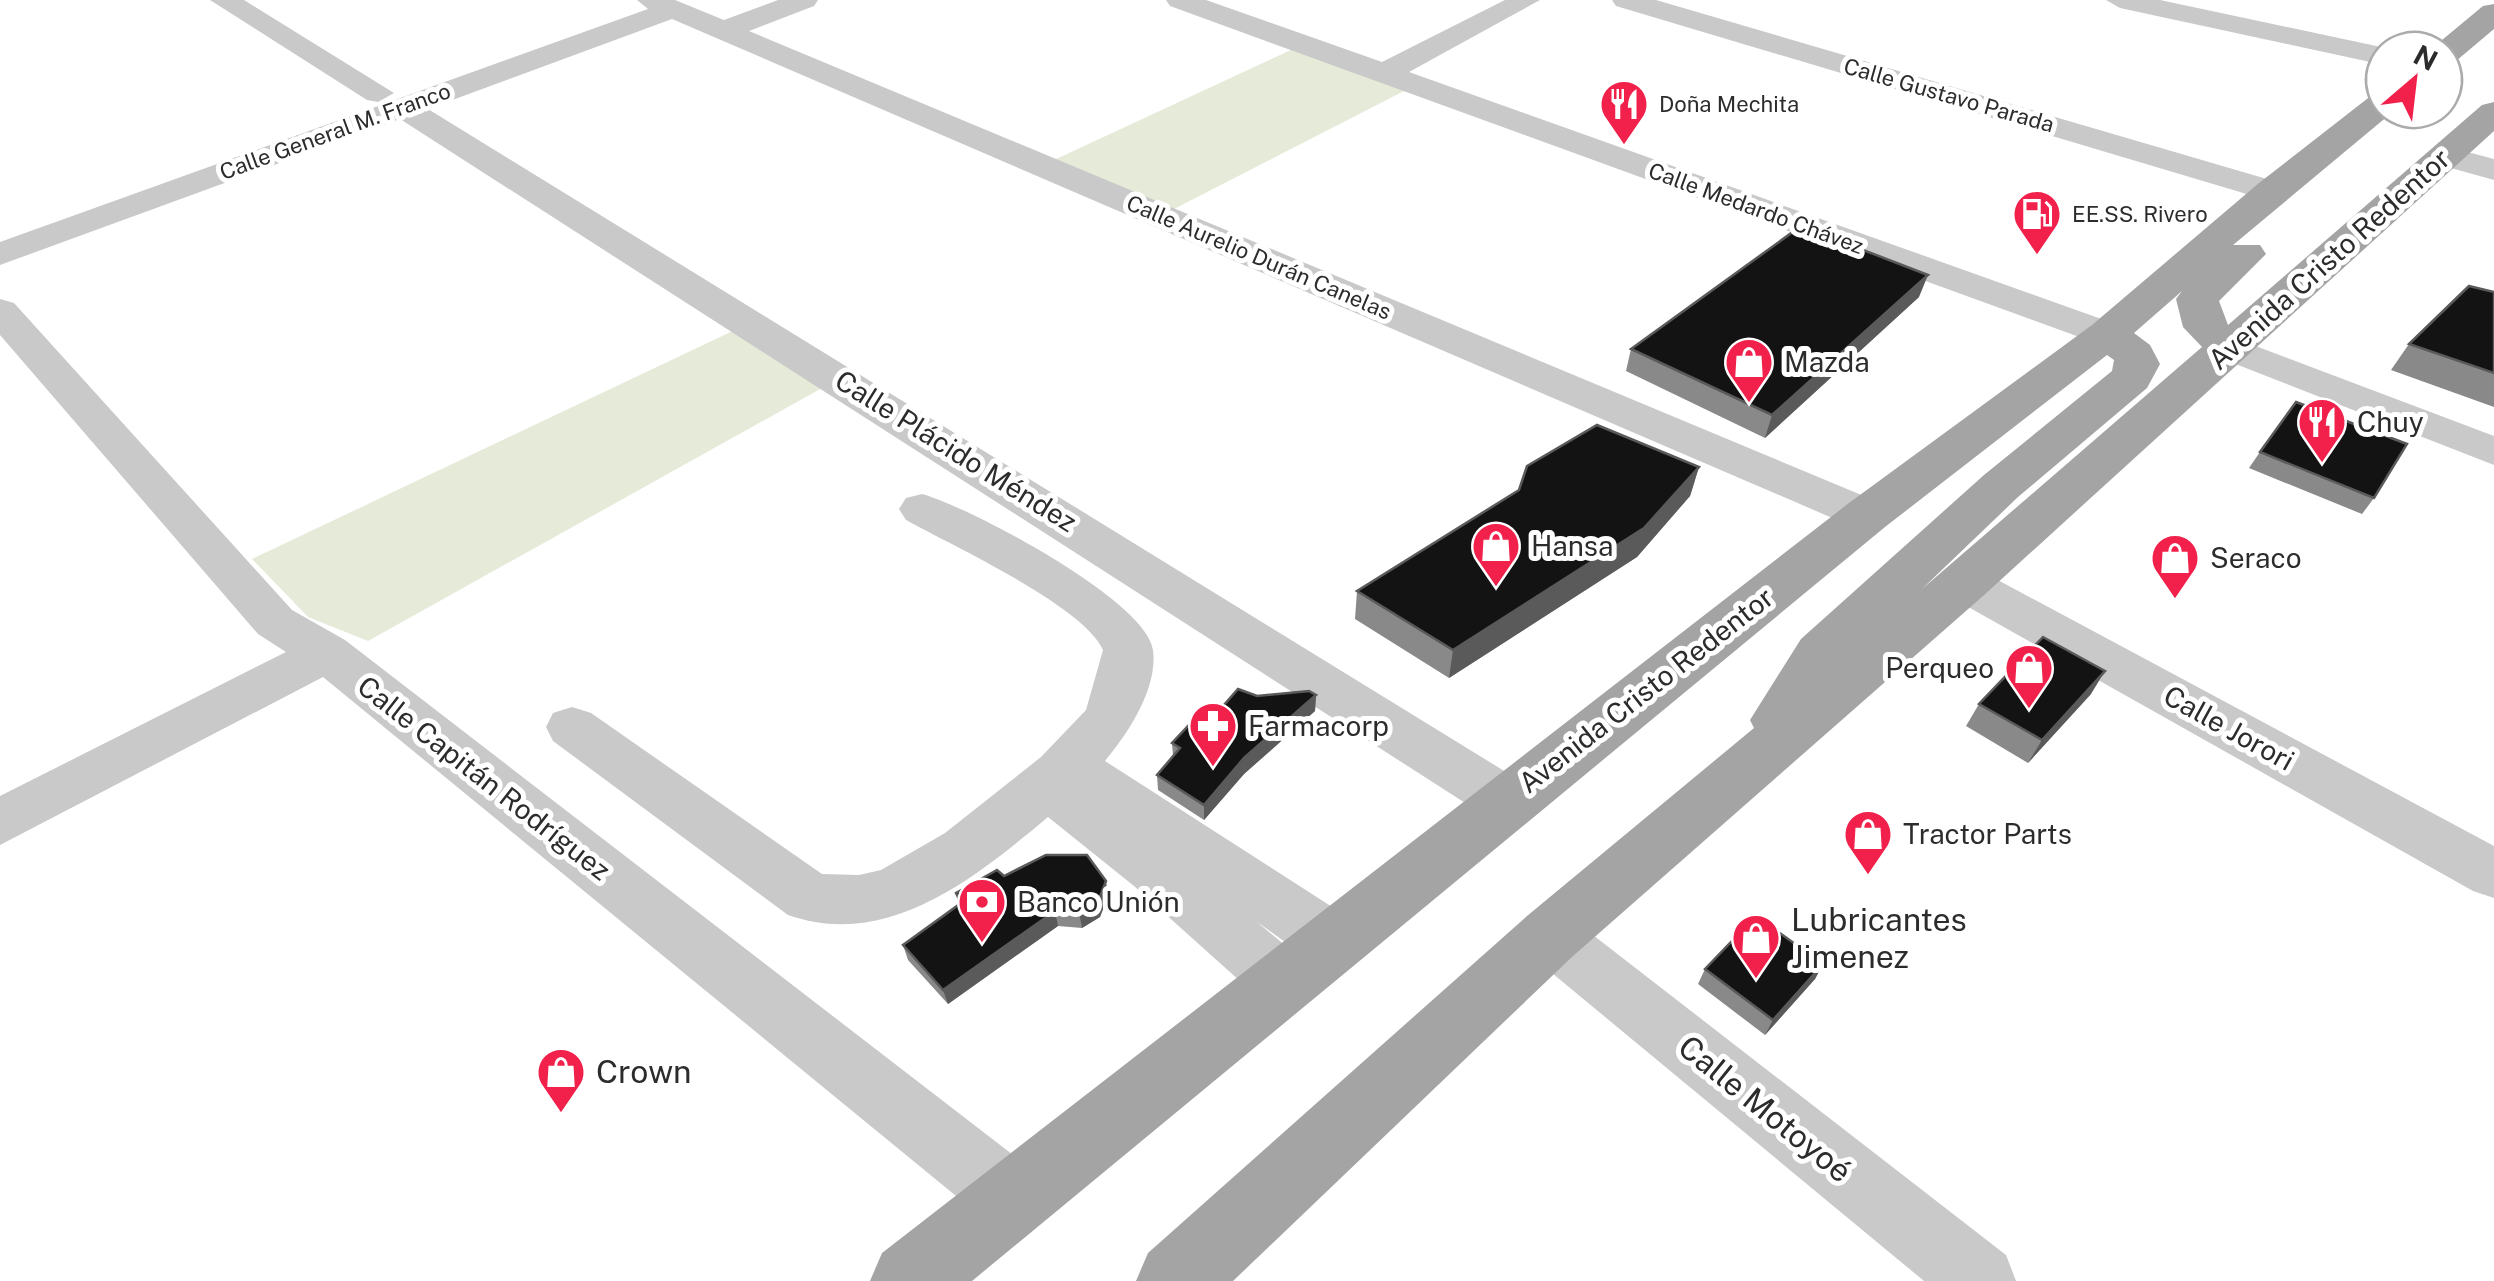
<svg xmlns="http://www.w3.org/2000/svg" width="2494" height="1281" viewBox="0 0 2494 1281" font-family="'Public Sans',sans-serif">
	<rect width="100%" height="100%" fill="#fff"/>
	<!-- green -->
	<g fill="#e5ebd8">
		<polygon points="1293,49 1406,90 1174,209 1054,160"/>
		<polygon points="739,328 831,383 368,641 308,617 252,559"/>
	</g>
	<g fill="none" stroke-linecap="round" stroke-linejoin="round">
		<!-- minor -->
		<g fill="#c9c9c9" fill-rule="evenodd">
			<polygon points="210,0 244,0 394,93 378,102 367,100"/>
			<polygon points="637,0 675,0 724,20 778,0 818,0 814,6 749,31 1883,504 1890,515 1883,526 1867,530 1851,526 672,19 428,109 1527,785 1535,801 1527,817 1507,823 1487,817 400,119 0,265 0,242 648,9"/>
			<polygon points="1166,0 1206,0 1382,62 1505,0 1540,0 1409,72 2121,326 2127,334 2121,342 2093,342 1170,6"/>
			<polygon points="1612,0 1656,0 2284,184 2289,191 2284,198 2260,198 1616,6"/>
			<polygon points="2106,0 2160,0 2395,50 2384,50 2384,65 2120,8"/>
			<polygon points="2445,146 2494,159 2494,180 2433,163 2428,156 2433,149"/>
			<polygon points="0,299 14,303 292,610 345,640 1039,1175 1049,1199 1039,1223 1014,1234 989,1223 323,677 0,845 0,796 286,652 258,634 0,335"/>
			<polygon points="2229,336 2494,436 2494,465 2215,356 2209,348 2215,340"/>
			<path d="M922,494c47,13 225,106 231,156 5,39 -25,83 -48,111l249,160 9,19 -9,19c-39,14 -65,-16 -97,-37l47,39 9,19 -9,19 -22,8 -22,-8 -126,-113 -86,-69c-73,61 -160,133 -260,98l-235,-174 -7,-14 7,-14 19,-6 19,6 231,161 37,1 22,-5 64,-37 96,-76 45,-47 17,-60c-19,-44 -152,-105 -197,-130l-7,-11 7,-11z"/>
			<polygon points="1964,566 1981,571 2494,846 2494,898 2473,891 1947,595 1940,583 1947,571"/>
			<polygon points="1550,910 1571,918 2006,1255 2016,1281 1924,1281 1529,954 1520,936 1529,918"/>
		</g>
		<!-- primary -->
		<g fill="#a4a4a4" fill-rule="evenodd">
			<polygon points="2494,4 2494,29 2456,61 2444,64 2444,50 2430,50 2483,6"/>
			<path d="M2384,92v18h11l-162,135h27l6,9 -47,47 9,24 254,-220 12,-3v29l-511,465 -410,360 -340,325h-97l12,-28 379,-337 227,-188 -4,-8 51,-81 183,-164 128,-104 2,-11 -7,-5 -222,172 -913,754h-102l12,-28 967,-750 243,-178 167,-142 113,-88zM2182,291l-6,8 7,28 19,20 -280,242 96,-92 129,-109 13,-24 -10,-19 -16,-12z"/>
		</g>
	</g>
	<!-- wall -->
	<g fill="#898989">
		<polygon points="2494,292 2494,407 2391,370 2409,344"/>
		<polygon points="1919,297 1765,438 1626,371 1631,349"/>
		<polygon points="2260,452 2374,498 2362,514 2249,468"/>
		<polygon points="1699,467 1690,496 1637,557 1449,678 1355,619 1357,591"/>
		<polygon points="2091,694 2028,763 1966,726 1979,704"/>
		<polygon points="1316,695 1315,711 1244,774 1204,820 1158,790 1157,775 1173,756 1172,743 1216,714 1257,696"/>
		<polygon points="1004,876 1108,896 1100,917 1082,928 1058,926 948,1004 908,960 903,945 959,904 956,893"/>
		<polygon points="1823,964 1815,979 1765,1035 1698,984 1705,969"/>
	</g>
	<!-- shaded-wall -->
	<g fill="#5a5a5a">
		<polygon points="1928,275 1919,297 1765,438 1772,415"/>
		<polygon points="1699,467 1690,496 1637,557 1449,678 1453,650"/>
		<polygon points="2105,671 2091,694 2028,763 2042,740"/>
		<polygon points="1316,695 1315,711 1244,774 1204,820 1204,805 1244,758"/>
		<polygon points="1106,881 1108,896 1100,917 1082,928 1079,912"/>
		<polygon points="1055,911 1058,926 948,1004 943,990"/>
		<polygon points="1823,964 1815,979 1765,1035 1773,1020"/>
	</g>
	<!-- building -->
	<g fill="#131313" stroke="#5a5a5a" stroke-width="2.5">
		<polygon points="1801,226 1928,275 1772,415 1631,349"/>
		<polygon points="2469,286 2494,292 2494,373 2409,344"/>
		<polygon points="2296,402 2407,444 2374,498 2260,452"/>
		<polygon points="1597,425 1699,467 1644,528 1453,650 1357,591 1519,490 1527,466"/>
		<polygon points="2043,637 2105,671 2042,740 1979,704"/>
		<polygon points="1238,689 1257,696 1309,691 1316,695 1244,758 1204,805 1157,775 1180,748 1172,743 1204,709 1216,714"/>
		<polygon points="1046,855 1087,855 1106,881 1098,902 1079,912 1055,911 943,990 903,945 961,903 956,893 997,870 1004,876"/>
		<polygon points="1756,916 1823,964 1773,1020 1705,969"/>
	</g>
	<!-- icons -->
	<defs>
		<g id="restaurant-pin" transform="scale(2.5)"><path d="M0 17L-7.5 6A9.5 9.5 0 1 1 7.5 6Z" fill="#f1214c" stroke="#fff"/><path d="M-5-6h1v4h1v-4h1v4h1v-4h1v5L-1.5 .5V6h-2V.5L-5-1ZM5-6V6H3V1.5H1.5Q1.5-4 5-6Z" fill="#fff"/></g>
		<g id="fuel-pin" transform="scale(2.5)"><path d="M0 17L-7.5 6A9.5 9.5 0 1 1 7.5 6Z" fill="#f1214c" stroke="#fff"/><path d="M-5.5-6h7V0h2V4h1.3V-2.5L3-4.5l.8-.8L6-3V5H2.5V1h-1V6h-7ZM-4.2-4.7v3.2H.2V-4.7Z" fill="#fff"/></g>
		<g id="shop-pin" transform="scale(2.5)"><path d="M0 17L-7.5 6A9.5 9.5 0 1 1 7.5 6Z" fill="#f1214c" stroke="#fff"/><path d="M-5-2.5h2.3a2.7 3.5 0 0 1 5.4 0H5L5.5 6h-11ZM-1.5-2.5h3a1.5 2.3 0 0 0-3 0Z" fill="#fff"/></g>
		<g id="pharmacy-pin" transform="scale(2.5)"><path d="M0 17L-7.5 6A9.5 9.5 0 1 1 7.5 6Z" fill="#f1214c" stroke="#fff"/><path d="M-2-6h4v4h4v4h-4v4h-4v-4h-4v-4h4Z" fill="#fff"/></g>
		<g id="bank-pin" transform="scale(2.5)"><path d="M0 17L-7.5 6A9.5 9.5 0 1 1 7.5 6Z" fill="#f1214c" stroke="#fff"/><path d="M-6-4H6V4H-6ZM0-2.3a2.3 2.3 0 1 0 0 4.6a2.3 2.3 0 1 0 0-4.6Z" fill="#fff"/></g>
	</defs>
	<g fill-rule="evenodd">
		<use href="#restaurant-pin" x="1624" y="104"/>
		<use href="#fuel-pin" x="2037" y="214"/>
		<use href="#shop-pin" x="1749" y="362"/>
		<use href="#restaurant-pin" x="2322" y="422"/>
		<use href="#shop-pin" x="1496" y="546"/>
		<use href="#shop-pin" x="2175" y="558"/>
		<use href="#shop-pin" x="2029" y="668"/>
		<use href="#pharmacy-pin" x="1213" y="726"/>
		<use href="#shop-pin" x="1868" y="834"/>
		<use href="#bank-pin" x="982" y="902"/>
		<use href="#shop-pin" x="1756" y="938"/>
		<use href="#shop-pin" x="561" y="1072"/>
	</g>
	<g text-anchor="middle" stroke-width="10" stroke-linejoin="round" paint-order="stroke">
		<!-- far-street labels -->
		<g font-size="22" fill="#2c2c2c" stroke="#fff">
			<text transform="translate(1949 95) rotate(16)" y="8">Calle Gustavo Parada</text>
			<text transform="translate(335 131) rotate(-20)" y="8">Calle General M. Franco</text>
			<text transform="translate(1756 208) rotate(20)" y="8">Calle Medardo Chávez</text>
			<text transform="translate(1259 257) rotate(23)" y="8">Calle Aurelio Durán Canelas</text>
		</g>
		<!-- far-poi labels -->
		<g font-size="22" fill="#2c2c2c" stroke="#fff" text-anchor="start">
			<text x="1659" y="112">Doña Mechita</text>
			<text x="2072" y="222">EE.SS. Rivero</text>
		</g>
		<!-- street labels -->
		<g font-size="28" fill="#2c2c2c" stroke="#fff">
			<text transform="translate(2329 259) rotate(-42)" y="10">Avenida Cristo Redentor</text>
			<text transform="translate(956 451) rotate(32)" y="10">Calle Plácido Méndez</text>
			<text transform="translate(1646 690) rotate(-38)" y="10">Avenida Cristo Redentor</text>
			<text transform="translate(2229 728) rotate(29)" y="10">Calle Jorori</text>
			<text transform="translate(484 778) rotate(38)" y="10">Calle Capitán Rodríguez</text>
		</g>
		<!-- poi labels -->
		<g font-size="28" fill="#2c2c2c" stroke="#fff" text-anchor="start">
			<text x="1784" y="372">Mazda</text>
			<text x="2357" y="432">Chuy</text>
			<text x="1531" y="556">Hansa</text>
			<text x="2210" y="568">Seraco</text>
			<text x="1994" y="678" text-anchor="end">Perqueo</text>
			<text x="1248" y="736">Farmacorp</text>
			<text x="1903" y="844">Tractor Parts</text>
			<text x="1017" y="912">Banco Unión</text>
		</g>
		<!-- near-poi labels -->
		<g font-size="32" fill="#2c2c2c" stroke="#fff" text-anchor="start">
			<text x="1791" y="931">Lubricantes<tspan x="1791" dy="37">Jimenez</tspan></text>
			<text x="596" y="1083">Crown</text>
		</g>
		<!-- near-street labels -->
		<g font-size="32" fill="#2c2c2c" stroke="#fff">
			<text transform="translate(1765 1109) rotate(39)" y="11">Calle Motoyoé</text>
		</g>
	</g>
	<!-- north arrow -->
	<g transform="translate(2414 80) rotate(28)"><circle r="48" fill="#ffffff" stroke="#ababab" stroke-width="2.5"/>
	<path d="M0-8L18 38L0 25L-18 38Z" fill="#f1214c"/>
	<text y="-15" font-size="28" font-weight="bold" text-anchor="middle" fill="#2c2c2c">N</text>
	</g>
</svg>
